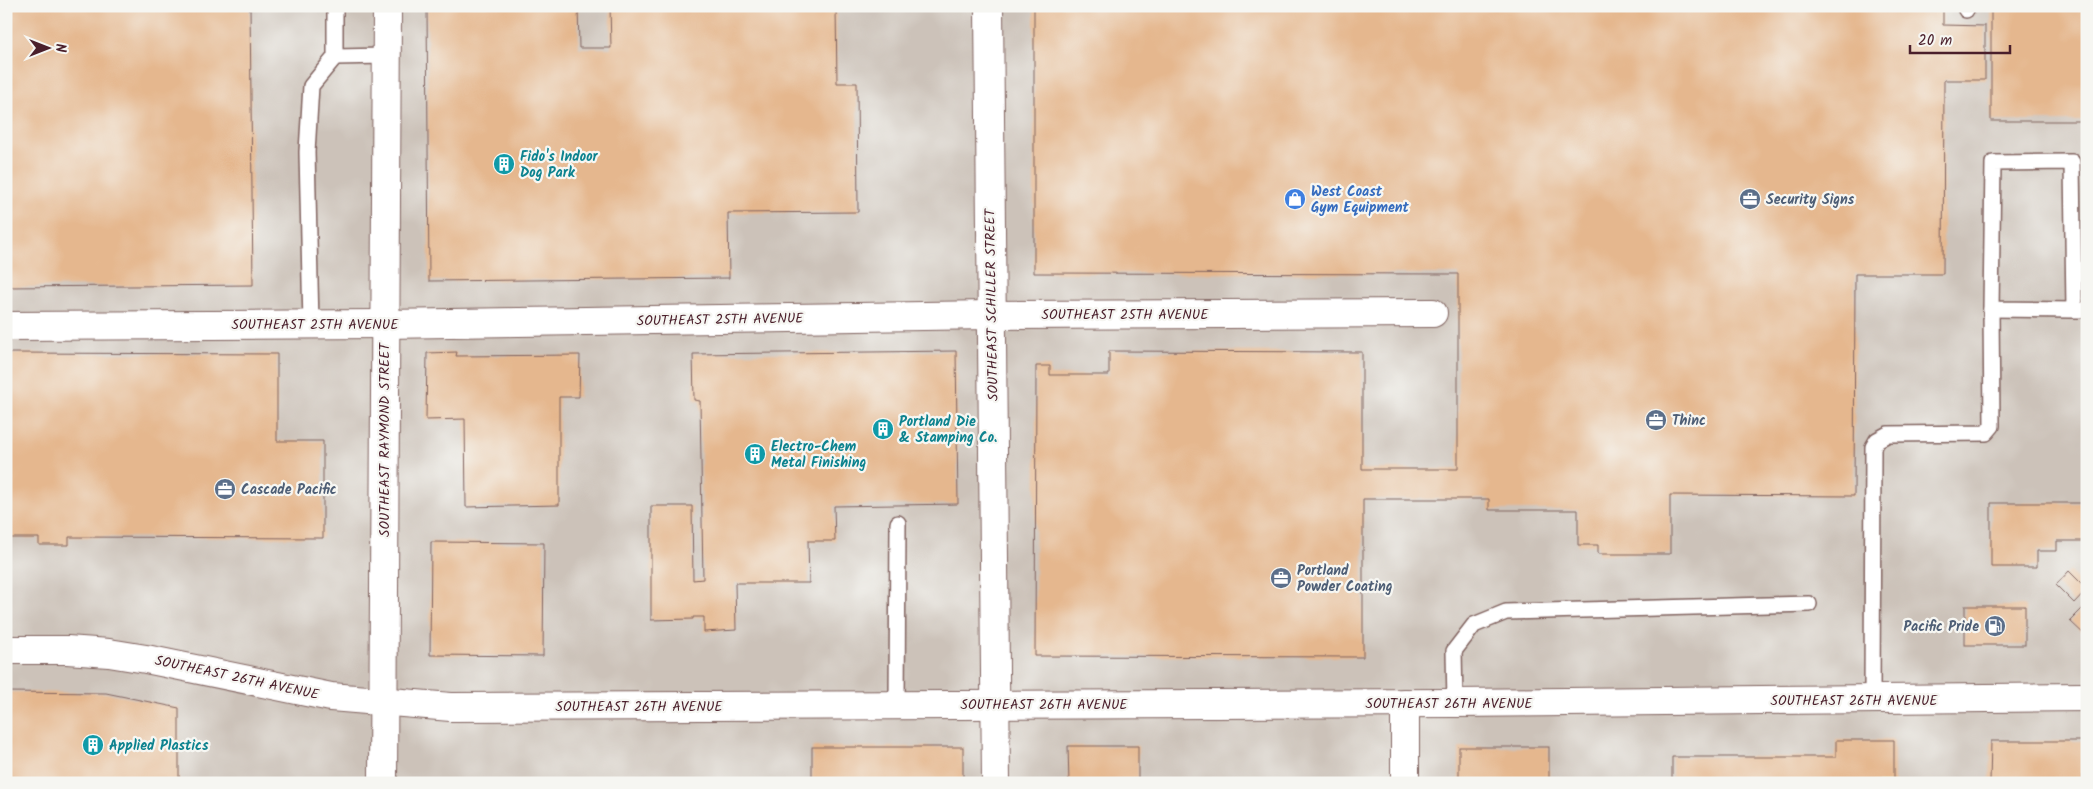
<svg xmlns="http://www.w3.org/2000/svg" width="2093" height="789" viewBox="0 0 2093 789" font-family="Kalam,sans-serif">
	<rect width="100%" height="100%" fill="#f6f6f2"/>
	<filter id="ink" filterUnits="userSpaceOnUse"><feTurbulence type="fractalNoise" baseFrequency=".02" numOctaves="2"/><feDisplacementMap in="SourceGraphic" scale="10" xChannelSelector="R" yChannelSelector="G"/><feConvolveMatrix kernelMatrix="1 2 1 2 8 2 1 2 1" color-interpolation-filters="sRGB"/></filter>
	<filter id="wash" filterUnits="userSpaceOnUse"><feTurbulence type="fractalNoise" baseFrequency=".0096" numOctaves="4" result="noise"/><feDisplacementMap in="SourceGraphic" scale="20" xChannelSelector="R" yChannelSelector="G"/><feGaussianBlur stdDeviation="1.12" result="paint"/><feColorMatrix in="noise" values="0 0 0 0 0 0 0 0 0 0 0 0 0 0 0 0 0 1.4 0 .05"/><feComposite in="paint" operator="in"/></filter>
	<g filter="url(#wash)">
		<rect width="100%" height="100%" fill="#e7e1bf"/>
		<!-- industrial -->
		<rect fill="#ccc2b9" x="6" y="6" width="2081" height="777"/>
		<g id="blocks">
			<!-- building -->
			<g fill="#e5b78e">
				<polygon points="6,6 250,6 253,285 6,287"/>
				<polygon points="427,6 578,6 579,48 611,48 610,6 726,6 726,9 836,8 837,83 857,83 858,212 728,213 729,278 429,281"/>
				<polygon points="1034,6 1943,6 1943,25 1985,26 1985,80 1944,80 1943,274 1855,274 1854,496 1670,495 1670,554 1598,554 1598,545 1578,545 1578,510 1489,510 1489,499 1363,499 1363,657 1035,656 1036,366 1050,366 1050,375 1109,375 1109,351 1362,352 1362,469 1458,469 1458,274 1034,273"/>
				<rect x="1991" y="6" width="96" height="115"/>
				<polygon points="956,351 958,504 834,506 835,541 808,541 809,583 735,583 736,630 704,632 704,617 693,617 693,619 651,620 651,506 692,506 693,580 703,579 700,401 694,400 693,354"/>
				<polygon points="457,352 456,356 580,355 579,397 559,397 559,505 466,507 465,419 426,420 427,353"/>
				<polygon points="6,353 277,354 277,441 323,441 323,538 69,537 69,545 39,545 39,538 6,538"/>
				<polygon points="1991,503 2087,503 2087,541 2057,541 2057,551 2037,551 2037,567 1991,567"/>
				<polygon points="431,542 544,543 543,656 430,655"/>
				<polygon points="2069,571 2087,589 2074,603 2056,585"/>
				<polygon points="2087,604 2087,637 2070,621"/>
				<rect x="1965" y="606" width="60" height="39"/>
				<polygon points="6,692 106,693 179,708 179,783 6,783"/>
				<polygon points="1836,740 1894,740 1894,783 1672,783 1672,757 1836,757"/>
				<polygon points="1991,741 2083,741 2083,783 1990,783"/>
				<polygon points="1068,746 1138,746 1138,783 1069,783"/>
				<rect x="812" y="747" width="151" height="36"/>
				<rect x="1459" y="747" width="90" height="36"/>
			</g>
		</g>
	</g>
	<g filter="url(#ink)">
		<use href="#blocks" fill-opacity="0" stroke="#81635f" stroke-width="1"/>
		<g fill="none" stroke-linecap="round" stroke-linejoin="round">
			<!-- service casing -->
			<g stroke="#81635f" stroke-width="18">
				<g id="service">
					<polyline points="1966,10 1966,6"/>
					<polyline points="335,57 386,56"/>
					<polyline points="2074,310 2072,162 1993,163 1991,309 2074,310 2087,310"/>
					<polyline points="311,324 307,152 311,86 335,57 335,6"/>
					<polyline points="1872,700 1873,447 1877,440 1888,434 1986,433 1992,426 1991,309"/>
					<polyline points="1455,703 1454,651 1474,625 1506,612 1809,604"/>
					<polyline points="897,704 898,523"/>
				</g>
			</g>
			<!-- minor casing -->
			<g stroke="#81635f" stroke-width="30">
				<g id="minor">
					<polyline points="989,6 996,783"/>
					<polyline points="6,326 385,324 991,315 1433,313"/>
					<polyline points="6,650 67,650 109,653 146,659 331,697 451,707 1455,703 2087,697"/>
					<polyline points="1405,703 1405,783"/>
					<polyline points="383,783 387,6"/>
				</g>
			</g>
			<!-- service -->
			<use href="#service" stroke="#fff" stroke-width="15"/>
			<!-- minor -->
			<use href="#minor" stroke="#fff" stroke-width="28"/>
		</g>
	</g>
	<!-- icons -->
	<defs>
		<g id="building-disc" transform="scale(1.125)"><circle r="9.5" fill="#0f9aa8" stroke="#f6f6f2"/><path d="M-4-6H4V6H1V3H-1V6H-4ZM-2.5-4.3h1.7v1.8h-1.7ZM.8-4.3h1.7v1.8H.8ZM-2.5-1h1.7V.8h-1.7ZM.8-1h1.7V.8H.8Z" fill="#fff"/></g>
		<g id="shop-disc" transform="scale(1.125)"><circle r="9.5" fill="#3f7fe0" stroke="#f6f6f2"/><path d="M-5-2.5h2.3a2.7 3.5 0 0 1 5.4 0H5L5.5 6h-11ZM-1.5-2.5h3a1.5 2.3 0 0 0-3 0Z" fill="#fff"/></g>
		<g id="office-disc" transform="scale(1.125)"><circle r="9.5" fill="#5c6f8a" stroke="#f6f6f2"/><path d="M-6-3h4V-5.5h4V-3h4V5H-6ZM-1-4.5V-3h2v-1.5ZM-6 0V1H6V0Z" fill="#fff"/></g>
		<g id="fuel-disc" transform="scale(1.125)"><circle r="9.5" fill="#5c6f8a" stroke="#f6f6f2"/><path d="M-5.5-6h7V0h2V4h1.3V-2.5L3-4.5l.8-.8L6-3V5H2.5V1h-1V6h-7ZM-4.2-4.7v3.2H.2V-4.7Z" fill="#fff"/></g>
	</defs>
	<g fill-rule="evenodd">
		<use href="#building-disc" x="504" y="164"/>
		<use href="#shop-disc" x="1295" y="199"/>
		<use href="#office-disc" x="1750" y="199"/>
		<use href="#office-disc" x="1656" y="420"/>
		<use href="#building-disc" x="883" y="429"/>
		<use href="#building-disc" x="755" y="454"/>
		<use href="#office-disc" x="225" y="489"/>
		<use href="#office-disc" x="1281" y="578"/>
		<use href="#fuel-disc" x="1995" y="626"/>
		<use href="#building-disc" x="93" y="745"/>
	</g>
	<g text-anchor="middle" stroke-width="4.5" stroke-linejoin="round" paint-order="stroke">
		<!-- culture labels -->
		<g font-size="14" font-weight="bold" fill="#0d838f" stroke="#f6f6f2" text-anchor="start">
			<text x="520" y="161">Fido's Indoor<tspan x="520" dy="16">Dog Park</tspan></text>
			<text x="899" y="426">Portland Die<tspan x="899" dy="16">&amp; Stamping Co.</tspan></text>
			<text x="771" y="451">Electro-Chem<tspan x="771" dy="16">Metal Finishing</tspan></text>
			<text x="109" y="750">Applied Plastics</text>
		</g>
		<!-- shop labels -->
		<g font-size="14" font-weight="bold" fill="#366cbe" stroke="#f6f6f2" text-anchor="start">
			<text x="1311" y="196">West Coast<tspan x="1311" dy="16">Gym Equipment</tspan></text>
		</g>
		<!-- service labels -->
		<g font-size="14" font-weight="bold" fill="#4e5e75" stroke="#f6f6f2" text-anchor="start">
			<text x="1766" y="204">Security Signs</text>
			<text x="1672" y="425">Thinc</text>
			<text x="241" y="494">Cascade Pacific</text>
			<text x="1297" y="575">Portland<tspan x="1297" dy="16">Powder Coating</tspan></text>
			<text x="1979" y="631" text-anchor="end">Pacific Pride</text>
		</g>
		<!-- street labels -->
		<g font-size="14" fill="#4a1f2b" stroke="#f6f6f2">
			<text transform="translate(991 305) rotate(-91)" y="5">SOUTHEAST SCHILLER STREET</text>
			<text x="1125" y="319">SOUTHEAST 25TH AVENUE</text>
			<text transform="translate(720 319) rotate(-1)" y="5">SOUTHEAST 25TH AVENUE</text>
			<text x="315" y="329">SOUTHEAST 25TH AVENUE</text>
			<text transform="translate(384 440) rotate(-90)" y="5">SOUTHEAST RAYMOND STREET</text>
			<text transform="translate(237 677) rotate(12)" y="5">SOUTHEAST 26TH AVENUE</text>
			<text x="1854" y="705">SOUTHEAST 26TH AVENUE</text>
			<text x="1449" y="708">SOUTHEAST 26TH AVENUE</text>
			<text x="1044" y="709">SOUTHEAST 26TH AVENUE</text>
			<text x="639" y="711">SOUTHEAST 26TH AVENUE</text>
		</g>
	</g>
	<!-- margin -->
	<rect width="2093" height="789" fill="none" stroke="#f6f6f2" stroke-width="25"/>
	<!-- north arrow -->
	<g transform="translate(48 48) rotate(90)" stroke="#f6f6f2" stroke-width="4" paint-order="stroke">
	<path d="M0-4L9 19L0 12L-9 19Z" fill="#4a1f2b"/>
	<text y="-8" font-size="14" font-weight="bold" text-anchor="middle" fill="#4a1f2b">N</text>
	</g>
	<!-- scale -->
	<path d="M1910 45v8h100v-8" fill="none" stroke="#4a1f2b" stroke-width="2.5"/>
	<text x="1918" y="45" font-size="15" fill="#4a1f2b" stroke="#f6f6f2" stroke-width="4" paint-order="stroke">20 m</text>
</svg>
